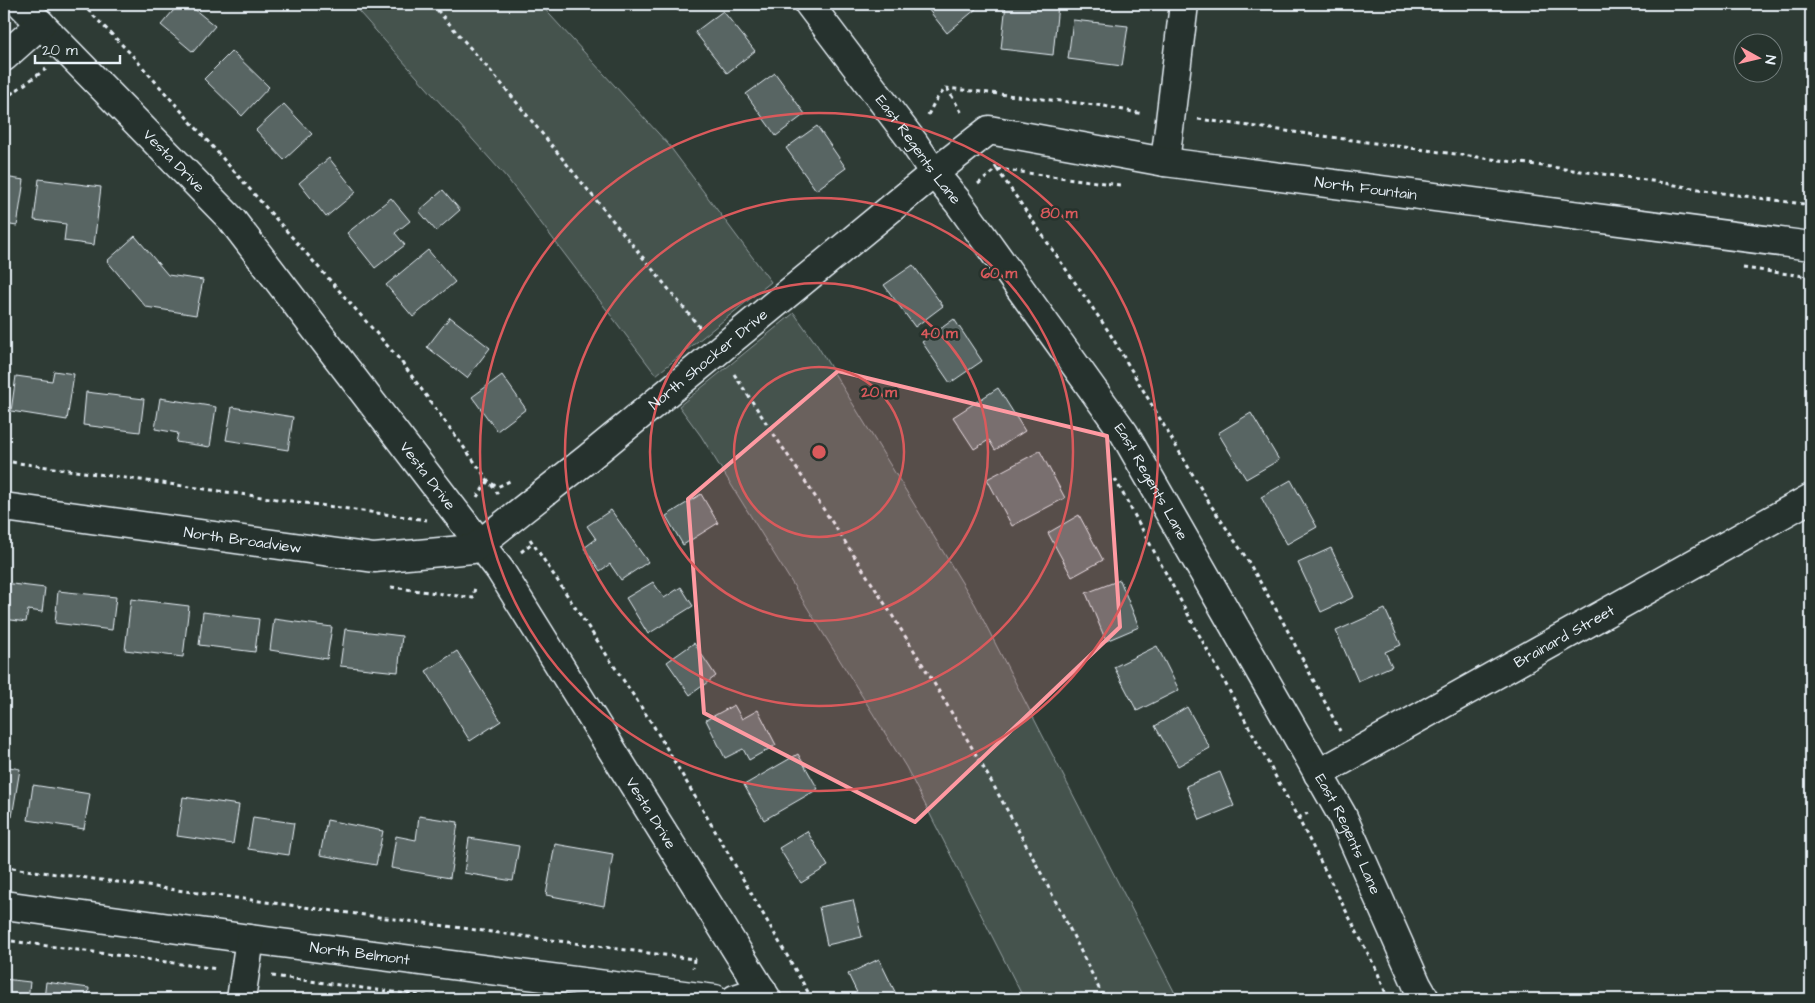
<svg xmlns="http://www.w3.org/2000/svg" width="1815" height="1003" viewBox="0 0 1815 1003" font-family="'Architects Daughter',sans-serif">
	<rect width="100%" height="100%" fill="#2e3b35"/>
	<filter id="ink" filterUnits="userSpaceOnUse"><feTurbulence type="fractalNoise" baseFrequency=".02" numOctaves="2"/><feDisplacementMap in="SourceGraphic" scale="10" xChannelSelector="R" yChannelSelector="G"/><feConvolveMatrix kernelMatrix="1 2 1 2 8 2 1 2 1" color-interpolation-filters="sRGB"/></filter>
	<g filter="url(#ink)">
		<!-- green -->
		<g fill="#45524e" stroke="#96a2a3">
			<polygon points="352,4 540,4 668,144 771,282 656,375 507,178"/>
			<polygon points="794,313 817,345 975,604 1178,999 1024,999 906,767 701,436 679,406"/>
		</g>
		<!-- building -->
		<g fill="#596563" stroke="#e8f1f8">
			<polygon points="179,4 188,4 215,26 193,52 161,25"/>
			<polygon points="672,4 686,4 678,11"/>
			<polygon points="924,4 972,4 976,9 947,33"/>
			<polygon points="1006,4 1058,5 1053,55 1001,49"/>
			<polygon points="723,11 755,51 727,73 695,32"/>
			<polygon points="1073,20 1128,26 1122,66 1068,59"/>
			<polygon points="232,51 269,87 242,116 204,79"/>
			<polygon points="775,73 805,114 776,136 746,94"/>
			<polygon points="284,104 312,134 284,160 256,130"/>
			<polygon points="817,126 846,168 816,190 786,148"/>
			<polygon points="329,158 356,192 326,217 299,183"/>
			<polygon points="4,177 24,180 17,226 4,224"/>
			<polygon points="39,179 101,187 94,245 64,241 66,224 34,220"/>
			<polygon points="443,190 460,210 436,231 419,211"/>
			<polygon points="391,198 410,221 395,233 405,245 375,268 347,233"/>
			<polygon points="135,236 168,275 203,280 196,315 146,307 107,261"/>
			<polygon points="428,250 455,282 413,317 386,285"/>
			<polygon points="913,265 943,306 915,327 884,285"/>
			<polygon points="450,317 490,348 467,378 427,347"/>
			<polygon points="954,319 982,361 950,383 922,342"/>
			<polygon points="54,371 74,374 67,420 11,411 16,376 52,381"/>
			<polygon points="502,375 526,409 497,431 472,397"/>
			<polygon points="998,388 1025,431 995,450 989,440 974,449 953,417"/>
			<polygon points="86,392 144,399 140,432 83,425"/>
			<polygon points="160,398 216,407 210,447 176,442 178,433 155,429"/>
			<polygon points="232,407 293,417 288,450 226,440"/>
			<polygon points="1251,413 1279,460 1246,479 1218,433"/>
			<polygon points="1040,451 1065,498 1012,526 987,479"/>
			<polygon points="1291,480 1317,527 1287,544 1261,497"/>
			<polygon points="701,494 718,523 683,545 666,516"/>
			<polygon points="611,510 648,562 621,580 610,564 600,571 584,548 596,539 587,526"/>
			<polygon points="1079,515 1103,560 1072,577 1048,533"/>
			<polygon points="1331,548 1354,597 1321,612 1298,563"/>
			<polygon points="1120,580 1139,627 1106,641 1086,593"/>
			<polygon points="653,582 664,598 681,587 693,606 648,634 626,598"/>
			<polygon points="4,583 45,588 42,612 28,610 26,622 4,619"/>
			<polygon points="58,591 116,597 112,630 55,623"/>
			<polygon points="131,599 189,606 183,657 125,650"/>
			<polygon points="1385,609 1401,645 1385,652 1392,666 1358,681 1336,631"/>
			<polygon points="203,612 259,619 255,652 199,645"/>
			<polygon points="274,619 332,627 327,659 270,650"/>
			<polygon points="345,629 402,636 398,672 340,666"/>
			<polygon points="694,643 716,676 690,695 667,662"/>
			<polygon points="1157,646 1179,690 1137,711 1114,667"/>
			<polygon points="457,651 501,721 470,741 426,671"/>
			<polygon points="734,705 742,719 758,710 776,745 749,760 743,749 725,758 706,720"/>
			<polygon points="1187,707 1210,748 1178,766 1155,726"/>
			<polygon points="798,754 818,789 764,820 744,785"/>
			<polygon points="4,766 20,769 12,817 4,815"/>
			<polygon points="1220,772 1234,806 1200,820 1186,786"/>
			<polygon points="33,785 90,794 84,829 28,820"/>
			<polygon points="183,797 239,805 233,844 177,836"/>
			<polygon points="419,816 458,822 450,878 391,868 396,836 416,840"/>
			<polygon points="253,817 294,823 289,855 248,849"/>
			<polygon points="327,820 383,831 376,865 320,855"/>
			<polygon points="807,831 828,866 801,883 779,848"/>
			<polygon points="469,838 519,846 513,881 464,873"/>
			<polygon points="555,844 613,854 604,906 546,895"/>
			<polygon points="853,900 862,937 827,945 819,907"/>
			<polygon points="879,959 898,998 860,999 848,974"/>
			<polygon points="4,979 30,982 28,999 4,999"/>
			<polygon points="46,982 89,988 88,999 44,999"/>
		</g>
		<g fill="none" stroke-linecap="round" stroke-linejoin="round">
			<!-- minor casing -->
			<g stroke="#e8f1f8" stroke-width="31">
				<g id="minor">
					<path id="s1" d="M21,4l211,216 268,350 267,429"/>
					<path id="s2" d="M809,4l105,139 20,30 24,29 166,231 218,382 75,170 8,14"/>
					<polyline points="4,57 41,24"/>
					<polyline points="1165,162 1184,4"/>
					<path id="s3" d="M4,507l370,51 99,-9 114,-90 347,-286 55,-43 176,32 646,84"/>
					<path id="s4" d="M1318,774l493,-276"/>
					<path id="s5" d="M4,905l246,34 465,60"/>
					<polyline points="241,999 250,939"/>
					<polyline points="735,999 762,990"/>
				</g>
			</g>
			<!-- path -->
			<g stroke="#e8f1f8" stroke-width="3" stroke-dasharray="4 4" stroke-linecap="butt">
				<polyline points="82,4 131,54 400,360 498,494"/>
				<polyline points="432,4 500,82 701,329"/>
				<polyline points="947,88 963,115"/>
				<polyline points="4,99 46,69"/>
				<polyline points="928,115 935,101 946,88 1104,106 1143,114"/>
				<polyline points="1198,119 1646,180 1722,193 1811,205"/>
				<polyline points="997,169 1120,185"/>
				<polyline points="997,169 1109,332 1210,504 1245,556 1281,618 1340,731"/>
				<polyline points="978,184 997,169 993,162"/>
				<polyline points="1743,268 1811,277"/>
				<path d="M734,374c57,87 116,173 171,262 73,117 140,239 199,363"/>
				<polyline points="4,461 427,520"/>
				<polyline points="1115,479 1298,818 1377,971 1388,999"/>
				<polyline points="477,497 488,481 497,487 512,480"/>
				<polyline points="530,539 653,725 728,853 812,999"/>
				<polyline points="521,552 532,543"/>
				<polyline points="391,587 473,598 475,587"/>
				<polyline points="1298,818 1308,813"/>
				<polyline points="4,867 694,959 693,968"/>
				<polyline points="4,940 218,969"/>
				<polyline points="272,976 445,999"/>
			</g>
			<!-- minor -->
			<use href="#minor" stroke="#26332d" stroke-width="28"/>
		</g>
	</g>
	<!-- marked area -->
	<path fill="#ff9aa2" fill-opacity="0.2" stroke="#ff9aa2" stroke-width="4" stroke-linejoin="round" d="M838,371l269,65 13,191 -205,195 -211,-109 -16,-214z"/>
	<!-- distance rings -->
	<g fill="none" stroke="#da5a5c" stroke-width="2.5">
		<circle cx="819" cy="452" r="85"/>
		<circle cx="819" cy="452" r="169"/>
		<circle cx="819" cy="452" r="254"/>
		<circle cx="819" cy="452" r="339"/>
	</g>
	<g text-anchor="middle" stroke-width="5" stroke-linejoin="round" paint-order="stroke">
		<!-- street labels -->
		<g font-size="15" fill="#e8f1f8" stroke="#26332d">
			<text dy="5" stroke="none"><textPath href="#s2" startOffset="182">East Regents Lane</textPath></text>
			<text dy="5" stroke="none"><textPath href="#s1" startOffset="219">Vesta Drive</textPath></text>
			<text dy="5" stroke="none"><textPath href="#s3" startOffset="1519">North Fountain</textPath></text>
			<text dy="5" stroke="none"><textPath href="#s3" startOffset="775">North Shocker Drive</textPath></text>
			<text dy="5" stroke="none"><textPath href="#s1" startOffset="624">Vesta Drive</textPath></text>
			<text dy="5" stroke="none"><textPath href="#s2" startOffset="588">East Regents Lane</textPath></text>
			<text dy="5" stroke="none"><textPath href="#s3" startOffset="241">North Broadview</textPath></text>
			<text dy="5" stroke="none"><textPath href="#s4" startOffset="282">Brainard Street</textPath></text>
			<text dy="5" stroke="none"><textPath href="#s1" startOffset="1029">Vesta Drive</textPath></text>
			<text dy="5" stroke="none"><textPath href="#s2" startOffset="992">East Regents Lane</textPath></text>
			<text dy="5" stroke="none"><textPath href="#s5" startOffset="359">North Belmont</textPath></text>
		</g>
	</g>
	<circle cx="819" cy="452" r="8" fill="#da5a5c" stroke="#26332d" stroke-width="2.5"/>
	<g font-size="15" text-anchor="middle" font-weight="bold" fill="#da5a5c" stroke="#26332d" stroke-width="5" stroke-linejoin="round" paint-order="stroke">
		<text x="1059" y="218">80 m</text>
		<text x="999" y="278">60 m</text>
		<text x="939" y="338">40 m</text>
		<text x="879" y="397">20 m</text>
	</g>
	<!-- margin -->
	<rect width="1815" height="1003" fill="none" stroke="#26332d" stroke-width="20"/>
	<rect x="10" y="10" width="1795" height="983" fill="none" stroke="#e8f1f8" stroke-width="2" filter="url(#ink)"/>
	<!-- north arrow -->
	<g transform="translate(1758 58) rotate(98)"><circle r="24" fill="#26332d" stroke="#747f7e"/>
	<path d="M0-4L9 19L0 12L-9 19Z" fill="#ff9aa2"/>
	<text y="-8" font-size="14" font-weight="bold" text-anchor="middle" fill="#e8f1f8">N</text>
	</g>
	<!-- scale -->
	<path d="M35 55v8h85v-8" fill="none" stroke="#e8f1f8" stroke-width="2.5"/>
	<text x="42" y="55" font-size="15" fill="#e8f1f8" stroke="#26332d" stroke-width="4" paint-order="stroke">20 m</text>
</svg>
